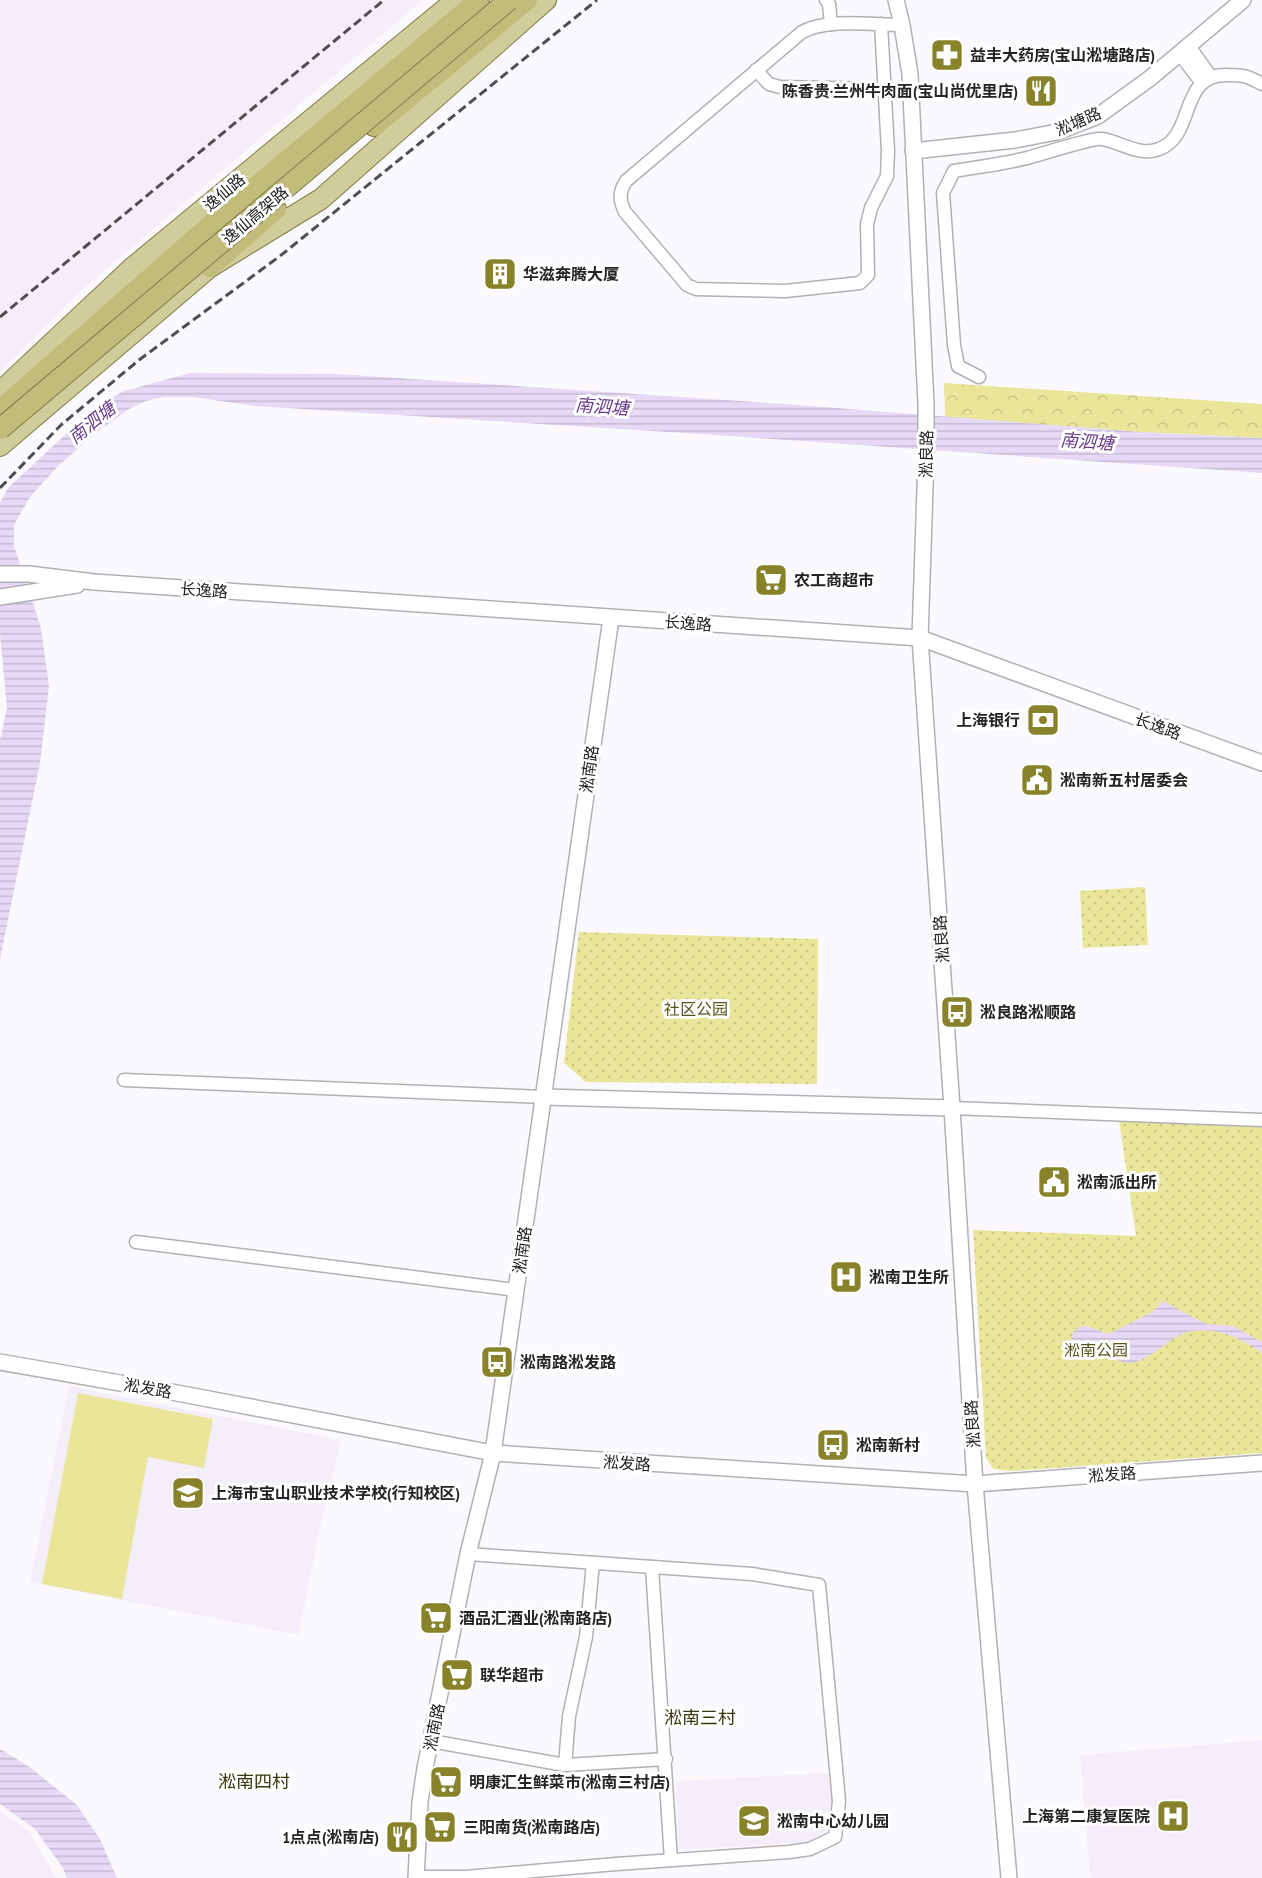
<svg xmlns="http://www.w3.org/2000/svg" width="1262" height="1878" viewBox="0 0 1262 1878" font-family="'PT Sans Narrow','Noto Sans SC',sans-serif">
	<defs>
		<pattern id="green-dots" width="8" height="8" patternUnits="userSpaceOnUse" patternTransform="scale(1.5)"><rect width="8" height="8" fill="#e9e69a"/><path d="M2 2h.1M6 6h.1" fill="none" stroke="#c8c585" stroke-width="1.8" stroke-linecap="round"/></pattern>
		<pattern id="forest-crowns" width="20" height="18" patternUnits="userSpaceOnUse" patternTransform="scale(1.5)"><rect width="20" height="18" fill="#e9e69a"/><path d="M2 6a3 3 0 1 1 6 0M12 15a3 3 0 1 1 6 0" fill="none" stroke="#c8c585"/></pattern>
		<pattern id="water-rules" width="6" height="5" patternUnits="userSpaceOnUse" patternTransform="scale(1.5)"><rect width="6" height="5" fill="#e7d9f5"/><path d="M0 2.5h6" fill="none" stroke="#c6bad2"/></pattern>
	</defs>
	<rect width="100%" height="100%" fill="#fbf9fd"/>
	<!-- built -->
	<g fill="#f4eefa">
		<polygon points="0,0 423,0 77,294 0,372"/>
		<polygon points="69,1386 341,1440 316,1546 299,1635 30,1582"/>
		<polygon points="1262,1740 1262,1878 1090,1878 1080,1755"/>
		<polygon points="829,1773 833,1811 827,1830 809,1842 679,1850 676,1781"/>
		<polygon points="0,1811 29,1831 56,1878 0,1878"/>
	</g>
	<!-- green -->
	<g fill="url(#green-dots)">
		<polygon points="1145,887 1148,945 1083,948 1080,891"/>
		<polygon points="579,932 818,939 817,1084 586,1082 564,1063"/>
		<polygon points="1119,1120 1262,1125 1262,1453 1011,1471 993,1469 986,1458 973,1230 1136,1236"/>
	</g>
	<!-- forest -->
	<polygon fill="url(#forest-crowns)" points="944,383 1262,404 1262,438 1141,432 945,417"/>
	<!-- pitch -->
	<polygon fill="#e9e69a" points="78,1393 213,1419 204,1468 148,1457 122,1599 42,1584"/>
	<!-- water -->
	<g fill="url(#water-rules)">
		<polygon points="190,373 337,374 785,404 1141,432 1262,438 1262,473 701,434 255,406 192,397 164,397 146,401 129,409 93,435 58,466 30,497 14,525 14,546 41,628 49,686 40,763 0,959 0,740 7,708 0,634 0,503 8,488 96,406 124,391"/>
		<path d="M1163,1301l43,23 27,2 29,16v11c-23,-17 -54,-30 -82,-18 -10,5 -18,13 -27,18 -8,5 -17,11 -26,10 -15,-3 -41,-16 -56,-22l2,-9 10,-7 26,9 43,-22z"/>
		<polygon points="0,1749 28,1766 76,1804 100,1839 117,1878 67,1878 63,1868 35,1829 0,1804"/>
	</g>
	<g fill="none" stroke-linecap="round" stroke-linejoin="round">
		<!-- minor casing -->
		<g stroke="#b2b0b4" stroke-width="15">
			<g id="minor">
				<polyline points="826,0 829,4 831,24"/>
				<path d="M881,24l7,127 -1,25 -16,32 -4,16 1,51 -8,8 -75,8 -89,-2 -9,-4 -62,-73c-6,-12 -6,-20 1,-31l176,-149c27,-14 70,-7 100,-7"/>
				<polyline points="1189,46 1211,77"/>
				<polyline points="1179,53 1201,82"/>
				<polyline points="756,70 769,84 780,87 884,89"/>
				<path d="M979,377l-21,-11 -4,-21 -11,-152 11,-22c24,-4 49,-7 73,-13 12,-3 67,-21 75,-19 19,3 38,18 57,10 37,-13 19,-76 69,-74 15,0 20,1 34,9"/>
				<polyline points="124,1080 544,1097"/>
				<polyline points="952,1108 1262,1120"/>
				<polyline points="136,1242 516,1290"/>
				<polyline points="652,1567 671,1860"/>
				<polyline points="431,1741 565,1765 569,1716 586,1637 593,1563"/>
				<polyline points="565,1765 666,1759"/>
				<polyline points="416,1877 465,1877 616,1864 789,1852 810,1849 835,1837 839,1801 819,1585 752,1574 468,1554"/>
			</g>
		</g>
		<!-- tertiary casing -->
		<g stroke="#b2b0b4" stroke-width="18">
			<g id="tertiary">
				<polyline points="896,0 902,25 910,74 926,404 926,459 920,638 952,1108 975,1484 1009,1878"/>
				<polyline points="913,151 1015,140 1057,132 1098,116 1149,79 1243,0"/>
				<polyline points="0,574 29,574 94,582 920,638 1262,763"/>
				<polyline points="0,597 77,585"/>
				<polyline points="544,1097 952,1108"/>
				<polyline points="0,1362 177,1393 493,1453 975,1484 1262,1463"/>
				<polyline points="416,1878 420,1802 425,1768 468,1554 493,1453 611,618"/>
			</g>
		</g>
		<!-- primary casing -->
		<g stroke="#7f7c46" stroke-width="22">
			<g id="primary">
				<polyline points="0,392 132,268 456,0"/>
				<polyline points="0,446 210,267 321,199 546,0"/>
			</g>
		</g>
		<!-- trunk casing -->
		<g stroke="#7f7c46" stroke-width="22">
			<g id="trunk">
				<polyline points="374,126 527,0"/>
				<polyline points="210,267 276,209"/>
				<polyline points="0,410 223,214 479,0"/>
			</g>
		</g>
		<!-- minor -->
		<use href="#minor" stroke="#fff" stroke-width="12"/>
		<!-- tertiary -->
		<use href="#tertiary" stroke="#fff" stroke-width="15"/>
		<!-- primary -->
		<use href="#primary" stroke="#d0cd9b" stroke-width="20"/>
		<!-- trunk -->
		<use href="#trunk" stroke="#c0bc7a" stroke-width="20"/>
		<!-- rail -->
		<g stroke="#4f4d50" stroke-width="3" stroke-dasharray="9 4.5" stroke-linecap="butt">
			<polyline points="0,317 384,0"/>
			<polyline points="0,488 61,425 139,360 280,256 597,0"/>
		</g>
		<!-- trunk-bridge casing -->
		<g stroke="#7f7c46" stroke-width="22" stroke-linecap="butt">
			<polyline id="trunk-bridge" points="0,429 509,0"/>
		</g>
		<!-- trunk-bridge -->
		<use href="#trunk-bridge" stroke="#c0bc7a" stroke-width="20"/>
	</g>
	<!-- icons -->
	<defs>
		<g id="pharmacy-square" transform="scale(1.725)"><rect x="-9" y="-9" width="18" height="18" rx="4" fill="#88832b" stroke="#fff"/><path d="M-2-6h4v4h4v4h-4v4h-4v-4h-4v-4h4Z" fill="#fff"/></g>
		<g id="restaurant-square" transform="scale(1.725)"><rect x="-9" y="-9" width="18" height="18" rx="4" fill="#88832b" stroke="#fff"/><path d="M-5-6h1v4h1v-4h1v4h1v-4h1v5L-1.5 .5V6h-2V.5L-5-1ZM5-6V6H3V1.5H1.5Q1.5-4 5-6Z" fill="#fff"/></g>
		<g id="building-square" transform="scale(1.725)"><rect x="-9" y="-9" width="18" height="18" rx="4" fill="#88832b" stroke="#fff"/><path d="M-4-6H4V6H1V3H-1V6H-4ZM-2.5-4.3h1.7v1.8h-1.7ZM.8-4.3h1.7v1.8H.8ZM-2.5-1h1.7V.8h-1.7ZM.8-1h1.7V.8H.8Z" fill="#fff"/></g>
		<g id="supermarket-square" transform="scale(1.725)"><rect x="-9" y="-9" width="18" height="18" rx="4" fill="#88832b" stroke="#fff"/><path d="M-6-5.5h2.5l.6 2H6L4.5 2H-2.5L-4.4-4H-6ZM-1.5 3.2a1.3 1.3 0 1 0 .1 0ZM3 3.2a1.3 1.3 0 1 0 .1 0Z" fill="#fff"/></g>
		<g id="bank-square" transform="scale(1.725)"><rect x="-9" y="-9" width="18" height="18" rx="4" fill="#88832b" stroke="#fff"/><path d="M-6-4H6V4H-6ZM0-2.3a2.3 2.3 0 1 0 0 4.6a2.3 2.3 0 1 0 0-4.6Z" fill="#fff"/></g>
		<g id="civic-square" transform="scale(1.725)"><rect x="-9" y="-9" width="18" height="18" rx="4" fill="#88832b" stroke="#fff"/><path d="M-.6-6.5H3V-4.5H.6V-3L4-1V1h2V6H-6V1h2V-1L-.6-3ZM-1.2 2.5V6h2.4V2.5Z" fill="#fff"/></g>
		<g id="bus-square" transform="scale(1.725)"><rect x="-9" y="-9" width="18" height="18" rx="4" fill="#88832b" stroke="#fff"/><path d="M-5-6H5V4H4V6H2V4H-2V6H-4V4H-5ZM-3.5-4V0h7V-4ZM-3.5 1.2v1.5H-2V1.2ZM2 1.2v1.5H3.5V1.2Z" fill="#fff"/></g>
		<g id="hospital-square" transform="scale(1.725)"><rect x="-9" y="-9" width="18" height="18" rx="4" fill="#88832b" stroke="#fff"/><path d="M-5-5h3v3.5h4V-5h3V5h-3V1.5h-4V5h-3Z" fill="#fff"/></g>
		<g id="school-square" transform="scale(1.725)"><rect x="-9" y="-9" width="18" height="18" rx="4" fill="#88832b" stroke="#fff"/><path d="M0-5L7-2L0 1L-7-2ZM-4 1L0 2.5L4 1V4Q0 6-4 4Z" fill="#fff"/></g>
	</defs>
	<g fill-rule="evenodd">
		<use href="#pharmacy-square" x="947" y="55"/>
		<use href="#restaurant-square" x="1041" y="91"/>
		<use href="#building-square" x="500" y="274"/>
		<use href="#supermarket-square" x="771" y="580"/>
		<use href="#bank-square" x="1043" y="720"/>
		<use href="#civic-square" x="1037" y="780"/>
		<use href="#bus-square" x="957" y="1012"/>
		<use href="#civic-square" x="1054" y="1182"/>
		<use href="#hospital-square" x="846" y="1277"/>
		<use href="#bus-square" x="497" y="1362"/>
		<use href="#bus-square" x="833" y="1445"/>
		<use href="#school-square" x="188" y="1493"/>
		<use href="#supermarket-square" x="436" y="1618"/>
		<use href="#supermarket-square" x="457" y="1675"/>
		<use href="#supermarket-square" x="446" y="1782"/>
		<use href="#hospital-square" x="1173" y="1816"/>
		<use href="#school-square" x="754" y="1821"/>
		<use href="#supermarket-square" x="440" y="1827"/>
		<use href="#restaurant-square" x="402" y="1837"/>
	</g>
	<g text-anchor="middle" stroke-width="6" stroke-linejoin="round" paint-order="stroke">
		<!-- poi labels -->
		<g font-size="16" font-weight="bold" fill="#242325" stroke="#fff" text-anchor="start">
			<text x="970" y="61">益丰大药房(宝山淞塘路店)</text>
			<text x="1018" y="97" text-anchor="end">陈香贵·兰州牛肉面(宝山尚优里店)</text>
			<text x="523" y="280">华滋奔腾大厦</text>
			<text x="794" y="586">农工商超市</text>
			<text x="1020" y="726" text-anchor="end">上海银行</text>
			<text x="1060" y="786">淞南新五村居委会</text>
			<text x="980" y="1018">淞良路淞顺路</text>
			<text x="1077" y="1188">淞南派出所</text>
			<text x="869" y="1283">淞南卫生所</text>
			<text x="520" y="1368">淞南路淞发路</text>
			<text x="856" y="1451">淞南新村</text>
			<text x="211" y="1499">上海市宝山职业技术学校(行知校区)</text>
			<text x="459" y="1624">酒品汇酒业(淞南路店)</text>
			<text x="480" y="1681">联华超市</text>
			<text x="469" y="1788">明康汇生鲜菜市(淞南三村店)</text>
			<text x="1150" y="1822" text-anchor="end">上海第二康复医院</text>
			<text x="777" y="1827">淞南中心幼儿园</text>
			<text x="463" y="1833">三阳南货(淞南路店)</text>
			<text x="379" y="1843" text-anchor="end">1点点(淞南店)</text>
		</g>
		<!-- street labels -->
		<g font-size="16" fill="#242325" stroke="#fff">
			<text transform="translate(1078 121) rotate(-23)" y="6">淞塘路</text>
			<text transform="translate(224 192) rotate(-40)" y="6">逸仙路</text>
			<text transform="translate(255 215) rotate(-40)" y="6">逸仙高架路</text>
			<text transform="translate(926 454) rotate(-89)" y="6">淞良路</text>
			<text transform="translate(204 590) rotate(4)" y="6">长逸路</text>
			<text transform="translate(688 623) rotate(4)" y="6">长逸路</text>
			<text transform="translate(1158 726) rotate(20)" y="6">长逸路</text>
			<text transform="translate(589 769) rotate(-82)" y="6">淞南路</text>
			<text transform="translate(941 939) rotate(-94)" y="6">淞良路</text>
			<text transform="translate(522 1250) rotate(-82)" y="6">淞南路</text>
			<text transform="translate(148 1388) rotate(10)" y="6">淞发路</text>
			<text transform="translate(972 1424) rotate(-94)" y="6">淞良路</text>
			<text transform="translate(627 1463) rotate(4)" y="6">淞发路</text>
			<text transform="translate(1112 1474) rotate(-4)" y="6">淞发路</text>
			<text transform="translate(434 1727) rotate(-79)" y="6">淞南路</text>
		</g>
		<!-- park labels -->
		<g font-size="16" fill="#58541b" stroke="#fff">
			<text x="696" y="1015">社区公园</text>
			<text x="1096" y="1356">淞南公园</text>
		</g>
		<!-- water labels -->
		<g font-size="18" font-style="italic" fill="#673c8b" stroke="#fff">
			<text transform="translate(602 407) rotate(4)" y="6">南泗塘</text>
			<text transform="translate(92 423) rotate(-39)" y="6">南泗塘</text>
			<text transform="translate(1087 442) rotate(4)" y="6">南泗塘</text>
		</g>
		<!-- neighbourhood labels -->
		<g font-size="18" fill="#39370d" stroke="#fff">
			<text x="700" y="1724">淞南三村</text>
			<text x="254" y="1788">淞南四村</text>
		</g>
	</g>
</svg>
